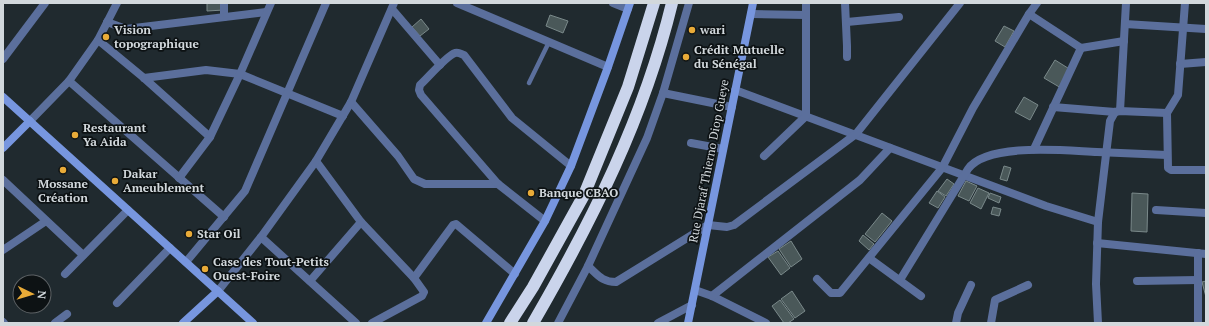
<svg xmlns="http://www.w3.org/2000/svg" width="1209" height="326" viewBox="0 0 1209 326" font-family="'PT Serif',serif">
	<rect width="100%" height="100%" fill="#202a2f"/>
	<!-- building -->
	<g fill="#4a5859" stroke="#7a898a">
		<polygon points="207,3 223,3 224,10 207,11"/>
		<polygon points="550,15 568,21 563,33 546,26"/>
		<polygon points="421,19 429,29 420,36 412,27"/>
		<polygon points="1004,26 1014,31 1005,47 995,41"/>
		<polygon points="1055,60 1071,70 1061,88 1044,78"/>
		<polygon points="1024,97 1038,105 1030,120 1015,112"/>
		<polygon points="1004,166 1011,168 1007,181 1000,179"/>
		<polygon points="947,179 954,184 946,196 938,191"/>
		<polygon points="966,181 977,186 969,201 958,196"/>
		<polygon points="978,188 989,193 981,209 970,203"/>
		<polygon points="937,191 945,197 938,208 929,203"/>
		<polygon points="990,193 1001,197 999,203 988,198"/>
		<polygon points="1132,193 1148,194 1147,232 1131,231"/>
		<polygon points="993,207 1001,209 999,216 991,214"/>
		<polygon points="882,213 892,221 875,242 865,234"/>
		<polygon points="863,235 874,244 869,250 859,241"/>
		<polygon points="791,241 802,259 791,267 779,249"/>
		<polygon points="778,251 790,268 781,275 768,257"/>
		<polygon points="1206,281 1206,297 1202,282"/>
		<polygon points="792,291 805,311 795,318 781,299"/>
		<polygon points="780,300 794,319 788,323 784,323 772,306"/>
	</g>
	<g fill="none" stroke-linecap="round" stroke-linejoin="round">
		<!-- lane -->
		<polyline stroke="#5b6f9c" stroke-width="4.5" points="529,83 549,42"/>
		<!-- street -->
		<g stroke="#5b6f9c" stroke-width="8">
			<polyline points="224,3 224,17"/>
			<polyline points="457,3 608,67"/>
			<polyline points="613,3 628,9"/>
			<polyline points="845,3 847,46 847,57"/>
			<polyline points="1185,3 1178,95 1167,113 1168,168 1171,170 1206,170"/>
			<polyline points="392,9 440,65"/>
			<polyline points="751,14 806,15"/>
			<polyline points="1029,14 1081,48 1034,149"/>
			<polyline points="107,22 126,29 266,12"/>
			<polyline points="847,22 899,17"/>
			<polyline points="1125,24 1206,29"/>
			<polyline points="98,40 144,78 210,137"/>
			<polyline points="1081,48 1124,41"/>
			<polyline points="3,59 45,3"/>
			<polyline points="1180,64 1206,62"/>
			<polyline points="144,78 206,70 240,74 343,116"/>
			<polyline points="69,81 224,217"/>
			<polyline points="735,90 1046,206 1098,222"/>
			<polyline points="663,93 732,107"/>
			<polyline points="351,102 398,156 414,179 425,184 498,184"/>
			<polyline points="1053,107 1115,112 1120,111 1167,113"/>
			<polyline points="1120,111 1126,3"/>
			<polyline points="30,121 69,81 98,40 117,3"/>
			<polyline points="691,143 723,149"/>
			<polyline points="764,156 806,116 806,3"/>
			<polyline points="316,161 361,222 414,278 424,292 422,296 372,323"/>
			<polyline points="179,178 210,137 240,74 271,3"/>
			<polyline points="3,180 83,255"/>
			<polyline points="1156,210 1206,213"/>
			<path d="M545,221l-47,-37 -77,-89 -2,-5 1,-5c8,-7 26,-29 35,-32 4,-1 6,1 9,2l48,63 59,48"/>
			<polyline points="261,237 356,323"/>
			<polyline points="1097,243 1206,254"/>
			<polyline points="3,250 46,221"/>
			<polyline points="1198,253 1198,323"/>
			<polyline points="869,258 921,296"/>
			<polyline points="186,262 245,191 326,3"/>
			<path d="M588,266c10,9 14,16 28,16l92,-57 19,2 7,-2 122,-91 104,-131"/>
			<polyline points="65,274 128,210"/>
			<polyline points="414,278 453,225 456,224 515,274"/>
			<polyline points="817,279 831,293 840,293 942,168 973,108 1029,14 1037,3"/>
			<path d="M900,280l68,-111c19,-27 100,-18 129,-17 24,1 47,2 70,3"/>
			<polyline points="310,281 361,222"/>
			<polyline points="1137,281 1198,280"/>
			<polyline points="695,290 712,296 766,323"/>
			<polyline points="218,291 261,237 316,161 351,102 394,3"/>
			<polyline points="712,296 860,180 890,148"/>
			<polyline points="117,303 170,248"/>
			<polyline points="3,322 4,323"/>
			<polyline points="55,323 67,314"/>
			<polyline points="558,323 588,266 647,138 663,93 689,3"/>
			<polyline points="658,323 692,305"/>
			<polyline points="956,323 958,313 971,285"/>
			<polyline points="991,323 995,300 1028,285"/>
			<polyline points="1098,323 1096,284 1098,222 1110,121 1115,112"/>
		</g>
		<!-- secondary -->
		<g stroke="#7796df" stroke-width="8">
			<polyline points="3,97 253,323"/>
			<polyline points="3,148 30,121"/>
			<polyline points="183,323 218,291"/>
			<polyline points="486,323 545,221 571,166 608,67 630,3"/>
			<polyline points="688,323 753,3"/>
		</g>
		<!-- highway -->
		<g stroke="#cad4eb" stroke-width="12">
			<polyline points="510,323 533,287 584,195 628,87 654,3"/>
			<path d="M533,323c59,-102 111,-205 139,-320"/>
		</g>
	</g>
	<!-- markers -->
	<g fill="#e9ab38" stroke="#0d1214" stroke-width="1.5">
		<circle cx="692" cy="30" r="4"/>
		<circle cx="106" cy="37" r="4"/>
		<circle cx="686" cy="57" r="4"/>
		<circle cx="75" cy="135" r="4"/>
		<circle cx="63" cy="170" r="4"/>
		<circle cx="115" cy="181" r="4"/>
		<circle cx="531" cy="193" r="4"/>
		<circle cx="189" cy="234" r="4"/>
		<circle cx="205" cy="269" r="4"/>
	</g>
	<g text-anchor="middle" stroke-width="3.5" stroke-linejoin="round" paint-order="stroke">
		<!-- poi labels -->
		<g font-size="12" font-weight="bold" fill="#d2d8dc" stroke="#0d1214" text-anchor="start">
			<text x="114" y="34">Vision<tspan x="114" dy="14">topographique</tspan></text>
			<text x="700" y="34">wari</text>
			<text x="694" y="54">Crédit Mutuelle<tspan x="694" dy="14">du Sénégal</tspan></text>
			<text x="83" y="132">Restaurant<tspan x="83" dy="14">Ya Aida</tspan></text>
			<text x="123" y="178">Dakar<tspan x="123" dy="14">Ameublement</tspan></text>
			<text x="63" y="188" text-anchor="middle">Mossane<tspan x="63" dy="14">Création</tspan></text>
			<text x="539" y="197">Banque CBAO</text>
			<text x="197" y="238">Star Oil</text>
			<text x="213" y="266">Case des Tout-Petits<tspan x="213" dy="14">Ouest-Foire</tspan></text>
		</g>
		<!-- street labels -->
		<g font-size="12" fill="#d2d8dc" stroke="#0d1214">
			<text transform="translate(709 161) rotate(-79)" y="4">Rue Djaraf Thierno Diop Gueye</text>
		</g>
	</g>
	<!-- border -->
	<rect width="1209" height="326" fill="none" stroke="#d2d8dc" stroke-width="8"/>
	<!-- north arrow -->
	<g transform="translate(32 294) rotate(95)"><circle r="19" fill="#0d1214" stroke="#5c6164"/>
	<path d="M0-3L7 15L0 10L-7 15Z" fill="#e9ab38"/>
	<text y="-6" font-size="11" font-weight="bold" text-anchor="middle" fill="#d2d8dc">N</text>
	</g>
</svg>
